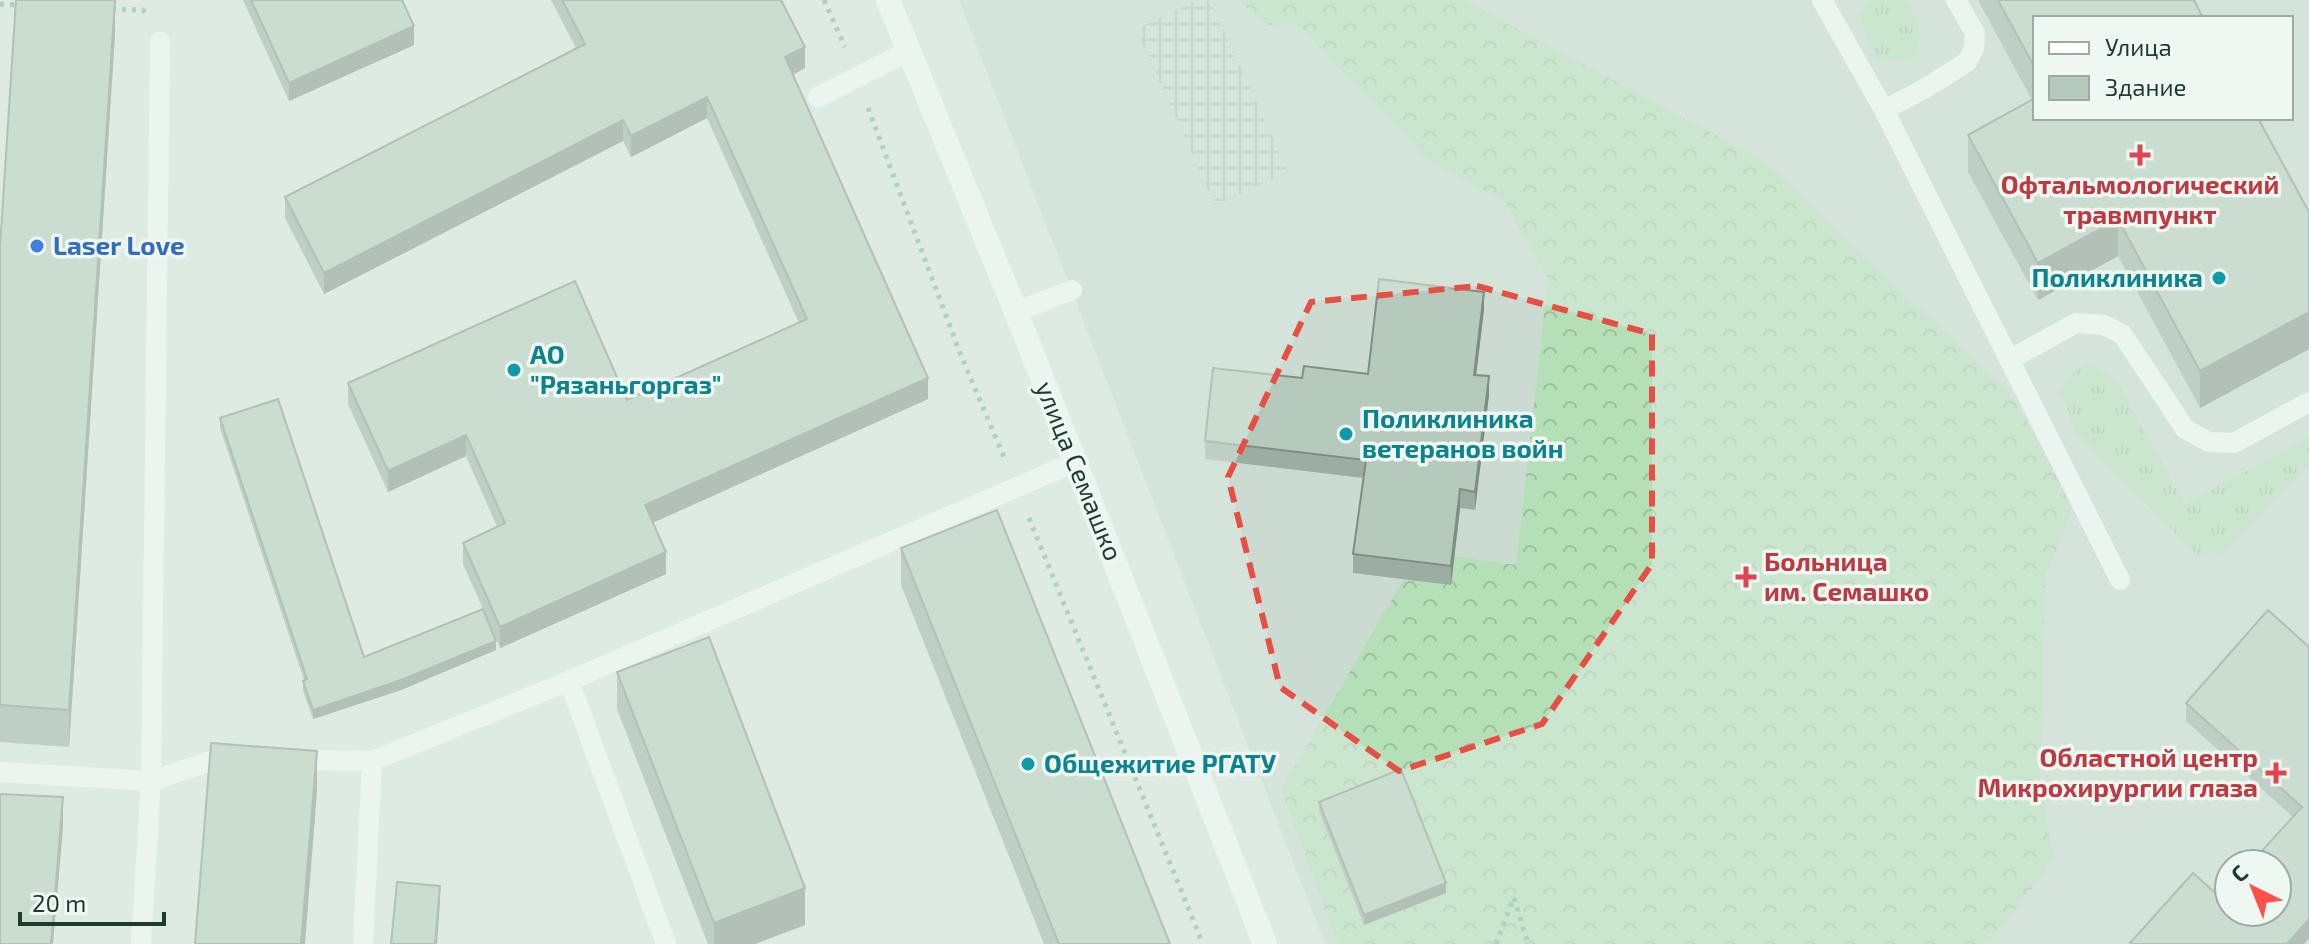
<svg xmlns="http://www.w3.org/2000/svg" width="2309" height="944" viewBox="0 0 2309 944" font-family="'Exo 2',sans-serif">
	<defs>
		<pattern id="industrial-grid" width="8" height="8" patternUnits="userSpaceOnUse" patternTransform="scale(2)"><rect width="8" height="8" fill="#cbdbd1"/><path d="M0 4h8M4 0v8" fill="none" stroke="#aebdb4"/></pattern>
		<pattern id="grass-tufts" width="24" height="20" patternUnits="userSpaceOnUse" patternTransform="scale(2)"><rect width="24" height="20" fill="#b4dfb7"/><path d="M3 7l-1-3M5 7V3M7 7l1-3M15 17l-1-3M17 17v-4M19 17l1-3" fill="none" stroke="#9ac09e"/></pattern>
		<pattern id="forest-crowns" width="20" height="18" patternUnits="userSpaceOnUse" patternTransform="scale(2)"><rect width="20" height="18" fill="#b4dfb7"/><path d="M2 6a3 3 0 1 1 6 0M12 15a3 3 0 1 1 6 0" fill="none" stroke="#9ac09e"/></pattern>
	</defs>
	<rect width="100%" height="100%" fill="#ddebe2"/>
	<!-- built -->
	<path fill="#cbdbd1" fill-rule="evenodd" d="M959,0h1350v944h-984zM2035,18h256v100h-256zM2229,864h48v48h-48z"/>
	<!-- industrial -->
	<polygon fill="url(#industrial-grid)" points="1199,0 1210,0 1288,172 1215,205 1136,29"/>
	<!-- grass -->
	<g fill="url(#grass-tufts)">
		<path d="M1869,0h37c13,24 20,33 7,59l-15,2 -22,-2 -17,-44z"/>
		<path d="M2091,364l24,14 70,126 124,-66v28l-84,86 -27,4 -123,-125 -7,-21 -10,-17c7,-18 15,-22 33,-29z"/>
	</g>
	<!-- forest -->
	<polygon fill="url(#forest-crowns)" points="1238,0 1464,0 1764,161 2009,392 2076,502 2045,577 2040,784 2054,859 1992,940 1983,944 1338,944 1281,790 1420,551 1516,565 1548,279 1504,201 1428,160 1298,25 1268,25"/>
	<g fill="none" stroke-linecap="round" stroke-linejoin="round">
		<!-- path -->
		<g stroke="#7ab296" stroke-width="5" stroke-dasharray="4 6" stroke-linecap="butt">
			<polyline points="824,0 845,47"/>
			<polyline points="0,4 22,5"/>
			<polyline points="112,9 143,10 145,13"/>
			<polyline points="868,108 960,353 1004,457"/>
			<polyline points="1029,518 1203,944"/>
			<polyline points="1514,898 1528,944"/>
			<polyline points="1496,944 1514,897"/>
		</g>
		<!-- service -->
		<g stroke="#fff" stroke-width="20">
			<polyline points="1822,0 1884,110 2120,580"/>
			<polyline points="818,97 909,51"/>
			<polyline points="1884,110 1924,89 1967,62 1974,49 1975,33 1956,0"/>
			<polyline points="1016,312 1072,290"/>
			<polyline points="2009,360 2076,323 2104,325 2122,334 2185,429 2209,442 2234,443 2309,402"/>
			<polyline points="569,681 666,944"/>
			<polyline points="292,760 372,761 569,681 1075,462"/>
			<polyline points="0,772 151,781 217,759 236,760"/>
			<polyline points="141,944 151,781 160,42"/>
			<polyline points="363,944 372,761"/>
		</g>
		<!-- minor -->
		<polyline stroke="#fff" stroke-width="24" points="888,0 1016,312 1265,944"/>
	</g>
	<!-- wall -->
	<g fill="#9cada3">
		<polygon points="243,0 402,0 414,45 289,101"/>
		<polygon points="551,0 781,0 805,68 793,75 928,399 653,523 666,574 500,648 493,631 496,650 401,690 313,719 303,691 303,681 304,680 220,428 220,418 364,657 483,609 463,564 463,543 497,527 466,456 388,492 348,404 348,383 627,400 799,323 707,118 631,157 623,141 324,294 285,218 285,197 576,48"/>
		<polygon points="1978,0 2194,0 2035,18 2035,118 2309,212 2309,349 2200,408 2118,256 2038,300 1968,172 1968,135 2032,100"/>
		<polygon points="115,34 69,747 0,742 0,247"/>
		<polygon points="1484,310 1476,375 1489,395 1475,510 1460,508 1451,585 1353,573 1353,554 1363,478 1205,459 1205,441 1302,378 1368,374"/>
		<polygon points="901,548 1170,944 1044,944 901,585"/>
		<polygon points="2309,647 2309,938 2304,944 2130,944 2130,943 2220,897 2293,817 2186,721 2186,703"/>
		<polygon points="617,672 805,925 755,944 708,944 617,709"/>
		<polygon points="1319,802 1446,893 1364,925 1319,811"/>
	</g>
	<!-- shaded-wall -->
	<g fill="#7f8d84">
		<polygon points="115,0 115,34 69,747 69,710"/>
		<polygon points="414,26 414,45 289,101 289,83"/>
		<polygon points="805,47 805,68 785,78 785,57"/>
		<polygon points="707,97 707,118 631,157 631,136"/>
		<polygon points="623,120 623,141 324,294 324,273"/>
		<polygon points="2118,219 2118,256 2038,300 2038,263"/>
		<polygon points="1484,292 1484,310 1474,393 1474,375"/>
		<polygon points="2309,312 2309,349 2200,408 2200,371"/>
		<polygon points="1489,376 1489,395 1475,510 1475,492"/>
		<polygon points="928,378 928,399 645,526 645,505"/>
		<polygon points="466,435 466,456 388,492 388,471"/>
		<polygon points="1460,489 1460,508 1451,585 1451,566"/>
		<polygon points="666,552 666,574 500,648 500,627"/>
		<polygon points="496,641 496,650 401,690 313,719 313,710"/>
		<polygon points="317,751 317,791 305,944 301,944"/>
		<polygon points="63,797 63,828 53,944 51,944"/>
		<polygon points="1446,883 1446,893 1364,925 1364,915"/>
		<polygon points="440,886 440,904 437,944 435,944"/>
		<polygon points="805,888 805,925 755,944 714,944 714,923"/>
		<polygon points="2309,919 2309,938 2304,944 2287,944"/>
	</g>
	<!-- building -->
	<g fill="#b5c9bd" stroke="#7f8d84" stroke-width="2">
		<polygon points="16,0 115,0 69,710 0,705 0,247"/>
		<polygon points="251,0 402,0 414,26 289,83"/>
		<polygon points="562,0 781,0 805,47 785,57 928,378 645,505 666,552 500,627 463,543 505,523 466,435 388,471 348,383 575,281 627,400 807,319 707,97 631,136 623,120 324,273 285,197 585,44"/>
		<polygon points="1998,0 2194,0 2203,18 2035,18 2035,68"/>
		<polygon points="2035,98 2035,118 2258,118 2309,212 2309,312 2200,371 2118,219 2038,263 1968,135"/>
		<polygon points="1379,279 1484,292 1474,375 1489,376 1475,492 1460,489 1451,566 1353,554 1366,460 1205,441 1213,368 1302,378 1304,366 1368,374"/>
		<polygon points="278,399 364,657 483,609 496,641 401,680 313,710 303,681 307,679 220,418"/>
		<polygon points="997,510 1170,944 1059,944 901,548"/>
		<polygon points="2268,610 2309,647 2309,919 2287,944 2132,944 2130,943 2193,873 2220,897 2229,887 2229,912 2277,912 2277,864 2250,864 2302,807 2186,703"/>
		<polygon points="709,637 805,888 714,923 617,672"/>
		<polygon points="211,743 317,751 301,944 195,944"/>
		<polygon points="1401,769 1446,883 1364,915 1319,802"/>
		<polygon points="0,794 63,797 51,944 0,944"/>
		<polygon points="397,882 440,886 435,944 391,944"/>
	</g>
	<!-- marked area -->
	<path d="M0 0H2309V944H0ZM1477,286l175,48v230l-110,160 -143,47 -119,-84 -52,-210 83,-175z" fill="#ddebe2" fill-opacity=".55" fill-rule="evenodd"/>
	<path fill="none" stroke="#e84f44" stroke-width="6" stroke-dasharray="16 10" stroke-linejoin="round" d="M1477,286l175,48v230l-110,160 -143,47 -119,-84 -52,-210 83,-175z"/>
	<!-- markers -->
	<g fill="#e0444e" stroke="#eef7f1" stroke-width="3">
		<path d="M2136 143h8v8h8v8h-8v8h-8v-8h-8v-8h8z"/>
		<path d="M1742 565h8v8h8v8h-8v8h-8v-8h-8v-8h8z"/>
		<path d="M2272 761h8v8h8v8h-8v8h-8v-8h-8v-8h8z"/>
	</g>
	<circle fill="#3f7fe0" stroke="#eef7f1" stroke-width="3" cx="37" cy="246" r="8"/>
	<g fill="#0f9aa8" stroke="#eef7f1" stroke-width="3">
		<circle cx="2219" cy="278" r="8"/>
		<circle cx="514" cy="370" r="8"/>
		<circle cx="1346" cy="434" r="8"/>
		<circle cx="1028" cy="764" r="8"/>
	</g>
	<g text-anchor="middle" stroke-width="7" stroke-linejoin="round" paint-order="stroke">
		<!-- health labels -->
		<g font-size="26" font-weight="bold" fill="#be3a42" stroke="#eef7f1">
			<text x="2140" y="194">Офтальмологический<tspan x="2140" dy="30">травмпункт</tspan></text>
			<text x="1764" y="571" text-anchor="start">Больница<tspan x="1764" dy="30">им. Семашко</tspan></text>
			<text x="2258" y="767" text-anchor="end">Областной центр<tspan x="2258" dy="30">Микрохирургии глаза</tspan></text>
		</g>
		<!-- shop labels -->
		<g font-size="26" font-weight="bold" fill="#366cbe" stroke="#eef7f1" text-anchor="start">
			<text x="53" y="255">Laser Love</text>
		</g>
		<!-- culture labels -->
		<g font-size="26" font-weight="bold" fill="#0d838f" stroke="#eef7f1" text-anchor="start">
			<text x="2203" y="287" text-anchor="end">Поликлиника</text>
			<text x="530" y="364">АО<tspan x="530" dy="30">"Рязаньгоргаз"</tspan></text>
			<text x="1362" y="428">Поликлиника<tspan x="1362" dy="30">ветеранов войн</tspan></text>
			<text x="1044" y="773">Общежитие РГАТУ</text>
		</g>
		<!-- street labels -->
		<g font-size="26" fill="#1d3c2e" stroke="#eef7f1">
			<text transform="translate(1079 471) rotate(68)" y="9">улица Семашко</text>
		</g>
	</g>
	<!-- legend -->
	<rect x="2033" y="16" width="260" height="104" fill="#eef7f1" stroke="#9aaca3" stroke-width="2"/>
	<rect x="2049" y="42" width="40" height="12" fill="#ffffff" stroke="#9aaca3" stroke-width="2"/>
	<text x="2105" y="56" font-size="24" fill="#1d3c2e">Улица</text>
	<rect x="2049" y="76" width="40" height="24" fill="#b5c9bd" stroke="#9aaca3" stroke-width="2"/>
	<text x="2105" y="96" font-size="24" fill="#1d3c2e">Здание</text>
	<!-- north arrow -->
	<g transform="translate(2253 888) rotate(317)"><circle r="38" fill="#eef7f1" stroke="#9aaca3" stroke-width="2"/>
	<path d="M0-6L14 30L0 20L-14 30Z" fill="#ff5147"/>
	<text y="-12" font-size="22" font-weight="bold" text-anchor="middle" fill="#1d3c2e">С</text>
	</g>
	<!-- scale -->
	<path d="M20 912v12h144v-12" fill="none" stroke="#1d3c2e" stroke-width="4"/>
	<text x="32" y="912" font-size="24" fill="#1d3c2e" stroke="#eef7f1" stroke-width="6" paint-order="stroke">20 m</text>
</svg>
